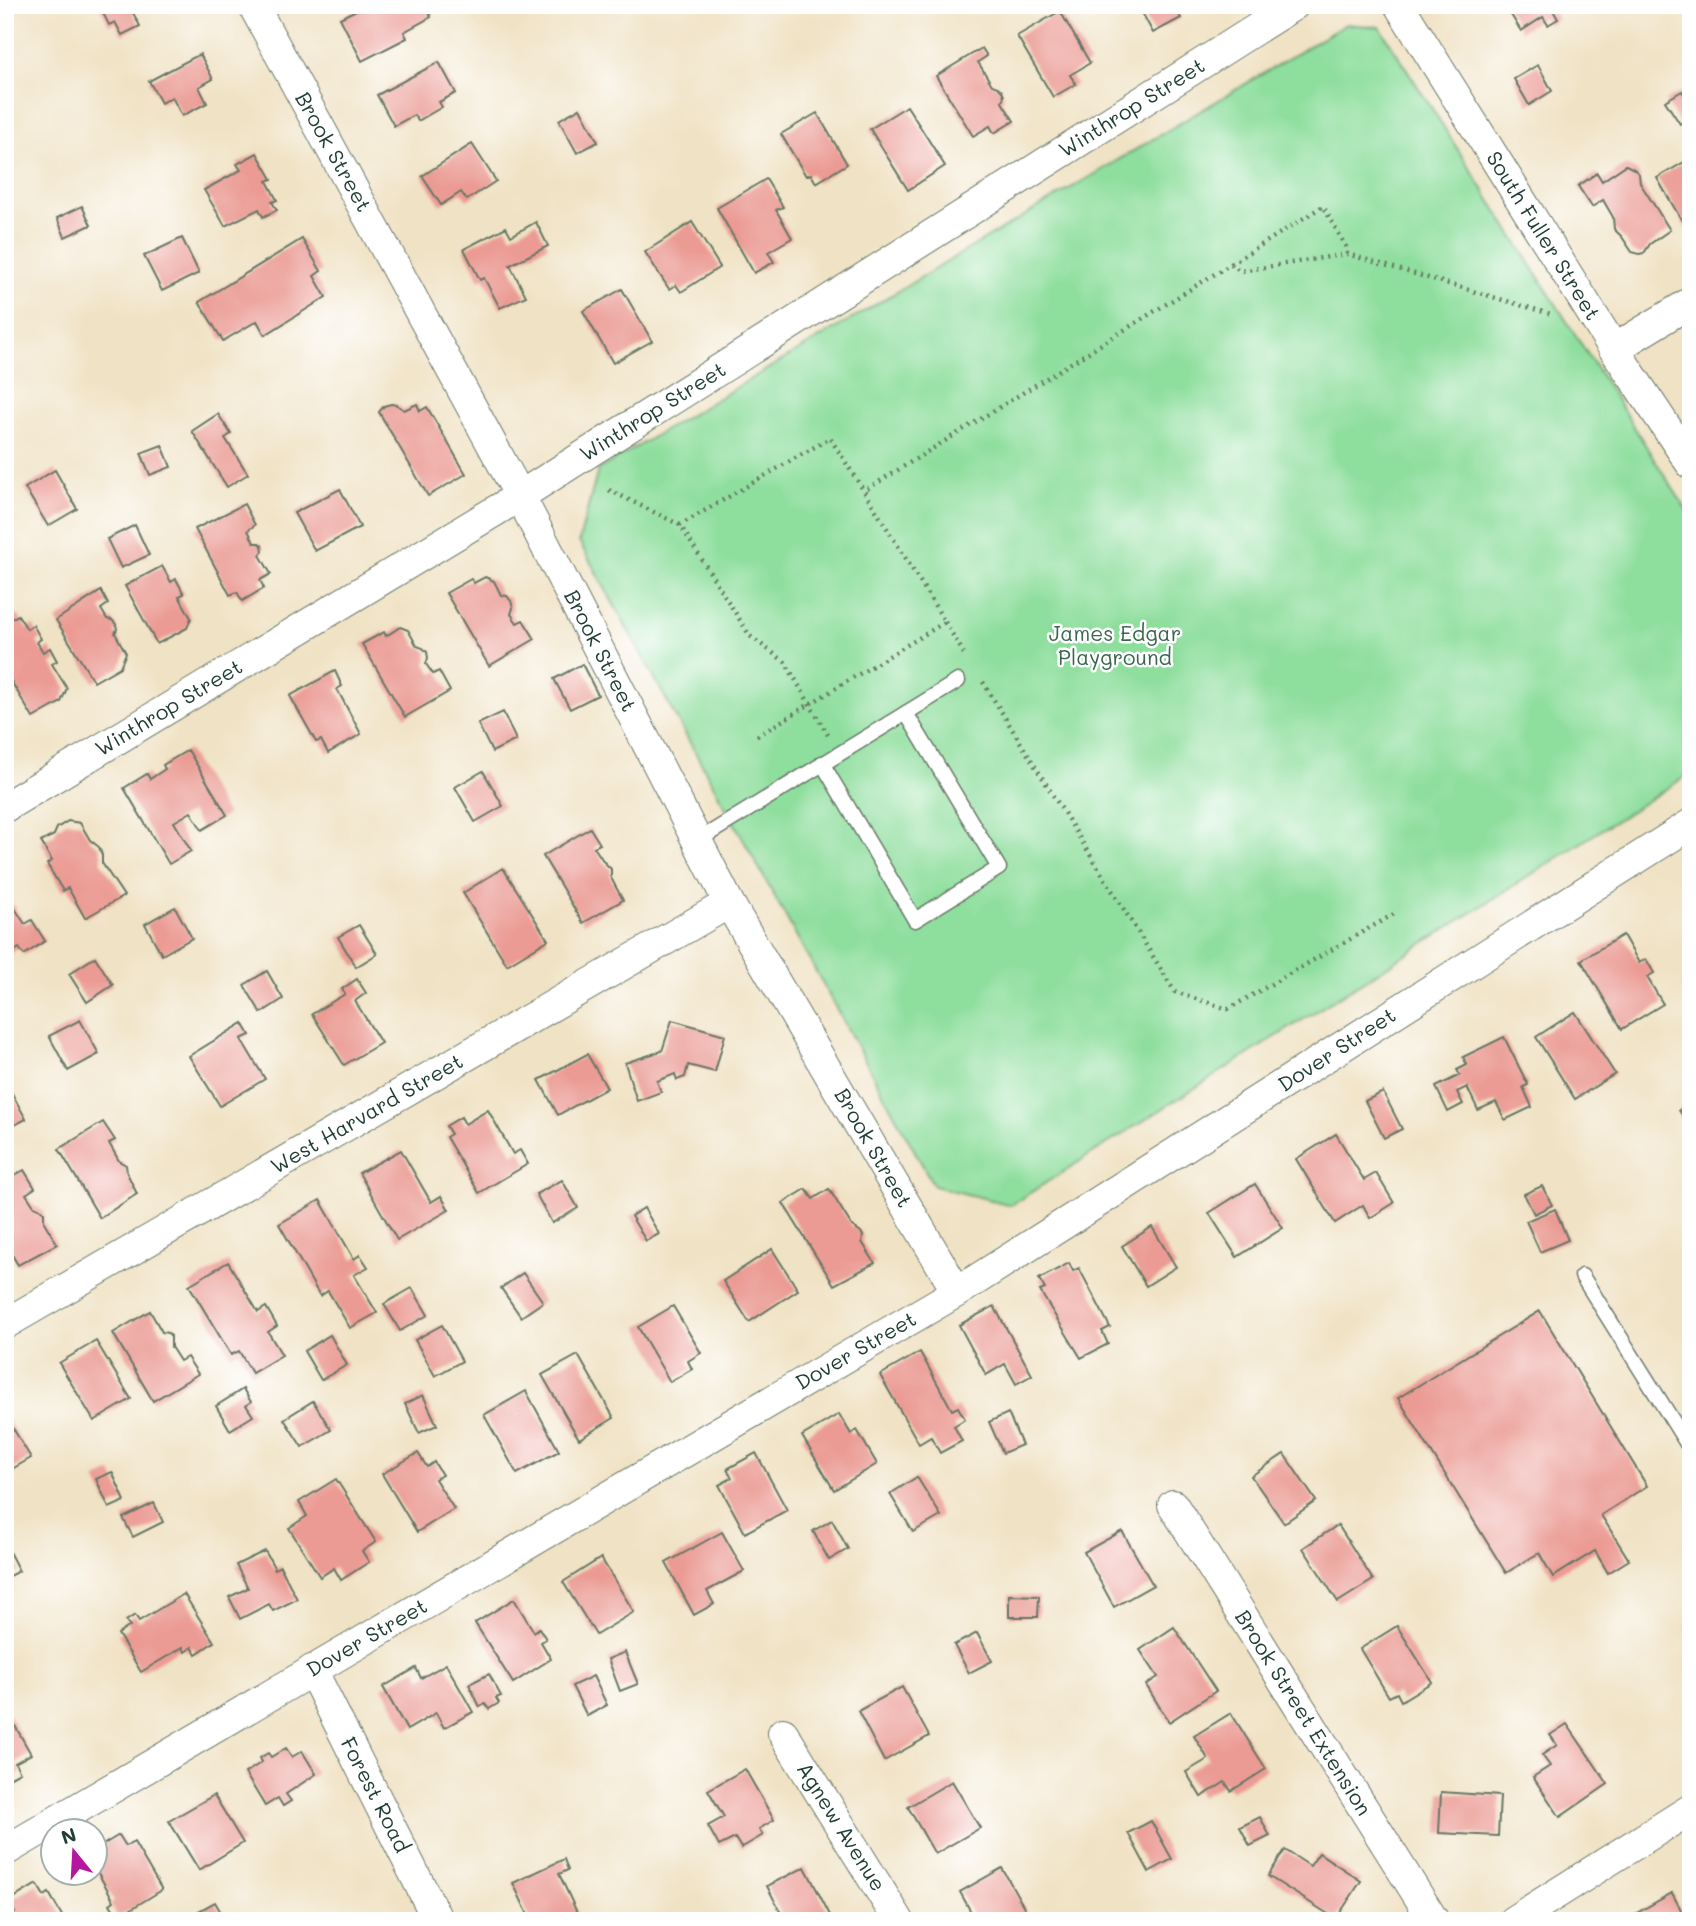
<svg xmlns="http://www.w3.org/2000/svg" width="1696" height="1926" viewBox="0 0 1696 1926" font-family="Mali,sans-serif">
	<rect width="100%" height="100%" fill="#fff"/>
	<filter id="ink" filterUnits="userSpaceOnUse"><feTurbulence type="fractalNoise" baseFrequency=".0143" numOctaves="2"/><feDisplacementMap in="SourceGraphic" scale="14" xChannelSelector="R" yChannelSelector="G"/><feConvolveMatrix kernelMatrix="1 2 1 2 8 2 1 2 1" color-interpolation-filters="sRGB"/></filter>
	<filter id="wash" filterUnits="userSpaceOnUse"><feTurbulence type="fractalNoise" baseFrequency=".00686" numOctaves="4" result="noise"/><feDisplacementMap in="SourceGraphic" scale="28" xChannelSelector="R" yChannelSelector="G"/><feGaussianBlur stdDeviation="1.57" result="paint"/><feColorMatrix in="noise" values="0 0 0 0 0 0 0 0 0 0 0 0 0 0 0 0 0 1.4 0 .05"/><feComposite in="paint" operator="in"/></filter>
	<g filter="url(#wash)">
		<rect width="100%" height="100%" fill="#f0e2c4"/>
		<!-- green -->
		<polygon fill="#8ede9d" stroke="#568e68" stroke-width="2" points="1346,24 1380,27 1691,517 1691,773 1011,1205 934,1186 579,541 598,470"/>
		<g id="blocks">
			<!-- building -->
			<g fill="#eb9b94">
				<polygon points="99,5 148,5 133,13 140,26 122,35 115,22 109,25"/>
				<polygon points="366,5 426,5 431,17 404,32 407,38 362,61 340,18"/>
				<polygon points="1138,5 1174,5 1181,18 1153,33"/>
				<polygon points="1505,5 1550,5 1558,19 1548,25 1543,17 1521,31"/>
				<polygon points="1060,11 1090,63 1070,75 1076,84 1053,97 1017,36"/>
				<polygon points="982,48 987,56 978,62 992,85 998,87 1002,91 1004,96 1002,102 1014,121 994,133 990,126 973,136 936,76"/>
				<polygon points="200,54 213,79 199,87 207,103 182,116 172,97 161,103 149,81"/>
				<polygon points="439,62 456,93 439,102 442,107 418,121 414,115 394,126 377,95"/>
				<polygon points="1538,65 1552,91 1529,105 1514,79"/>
				<polygon points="1682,91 1691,105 1691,117 1680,124 1665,101"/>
				<polygon points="907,106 945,166 908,190 870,129"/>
				<polygon points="580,108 598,142 577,153 559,120"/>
				<polygon points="817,113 847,164 816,183 811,174 806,176 781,134"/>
				<polygon points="472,144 496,181 467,200 461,192 441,205 422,176"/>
				<polygon points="257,153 272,179 267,181 277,200 272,202 277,210 263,217 259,209 225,226 204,190 241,170 237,164"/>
				<polygon points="1691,158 1691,232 1689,233 1657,178"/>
				<polygon points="1626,165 1634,169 1639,174 1640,183 1670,230 1650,244 1644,253 1639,254 1632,252 1622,237 1614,229 1613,217 1603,200 1592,207 1578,186 1597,173 1602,181"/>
				<polygon points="766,179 783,207 776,210 792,238 768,252 774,262 754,273 717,208"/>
				<polygon points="82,206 91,225 65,237 57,218"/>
				<polygon points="536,222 548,246 510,265 526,296 500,308 484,278 480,280 464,249 506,227 511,236"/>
				<polygon points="692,222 720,267 681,292 676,285 669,289 645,252"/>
				<polygon points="182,238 199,273 162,291 144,256"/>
				<polygon points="302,239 321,271 314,276 326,297 265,335 257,321 223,341 199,302"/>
				<polygon points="622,289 652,341 613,363 583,311"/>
				<polygon points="391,404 397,405 404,410 417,404 420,411 427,407 466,474 428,496 379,412 384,406"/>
				<polygon points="218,414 231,434 225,438 248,474 227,487 192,431"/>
				<polygon points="162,445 171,467 150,475 141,453"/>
				<polygon points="55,470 77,509 48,526 25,488"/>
				<polygon points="340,489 360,527 315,551 294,513"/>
				<polygon points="244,504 255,525 248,530 254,543 259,543 262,545 263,551 260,555 271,574 260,580 264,588 242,601 237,592 230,595 195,529"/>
				<polygon points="135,525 149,555 121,568 107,539"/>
				<polygon points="162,566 171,582 176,579 184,594 179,596 191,618 187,628 157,644 125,586"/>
				<polygon points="485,577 494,581 501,595 507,596 511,601 513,608 511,614 517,623 523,620 535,639 489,666 446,593 471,579 474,583"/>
				<polygon points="101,591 108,604 101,609 107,619 112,620 116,624 117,629 115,633 126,653 120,667 94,682 56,620"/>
				<polygon points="18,615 27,629 33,625 41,639 37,642 43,652 50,648 57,661 52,664 67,688 61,702 33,718 5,671 5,622"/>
				<polygon points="400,627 408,630 417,646 423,648 427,652 428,658 426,664 433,674 439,671 450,691 405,717 362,644 384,632 386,636"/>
				<polygon points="582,664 598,695 570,709 554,679"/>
				<polygon points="335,671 342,686 337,689 361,734 328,753 321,740 316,742 290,696"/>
				<polygon points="503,712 516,740 492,752 478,724"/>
				<polygon points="188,750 227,815 202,830 191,812 174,822 191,851 169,864 124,788 147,774 150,779 165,769 163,765"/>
				<polygon points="483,771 503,806 475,822 455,787"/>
				<polygon points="68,821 80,823 90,840 99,847 102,855 102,863 124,896 85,918 68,888 63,891 47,864 52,861 41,842 54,835 57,828"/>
				<polygon points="590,828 600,844 594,847 604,862 611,869 611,878 623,900 583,923 543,856"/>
				<polygon points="503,868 548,940 507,965 463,893"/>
				<polygon points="5,893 25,924 32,920 45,941 24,955 19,948 5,957"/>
				<polygon points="175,907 192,938 162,955 145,924"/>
				<polygon points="359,925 377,954 356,967 338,937"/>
				<polygon points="1623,935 1639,963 1646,959 1654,973 1647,977 1663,1004 1622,1029 1581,960"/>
				<polygon points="95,957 113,985 87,1002 69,974"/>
				<polygon points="267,971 283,999 261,1013 244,985"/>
				<polygon points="357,979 366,993 355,1001 381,1043 344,1065 312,1014 345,994 342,989"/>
				<polygon points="1575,1012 1615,1074 1575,1099 1536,1037"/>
				<polygon points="80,1020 99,1054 68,1071 49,1036"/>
				<polygon points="672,1020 725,1035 715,1072 688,1065 685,1077 677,1080 675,1074 657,1081 661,1092 637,1101 625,1063 662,1051"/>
				<polygon points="243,1023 250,1035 241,1039 265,1079 220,1106 189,1056"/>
				<polygon points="1504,1037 1528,1085 1523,1087 1532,1107 1505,1120 1496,1102 1478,1110 1467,1087 1457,1092 1463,1104 1448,1112 1436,1087 1460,1075 1457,1070 1467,1065 1463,1057"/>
				<polygon points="587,1054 607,1088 558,1115 539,1080"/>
				<polygon points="9,1088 26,1119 5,1130 5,1090"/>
				<polygon points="1383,1092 1402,1129 1384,1138 1365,1101"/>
				<polygon points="1691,1103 1691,1130 1679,1110"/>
				<polygon points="488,1110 513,1154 520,1150 528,1164 479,1193 446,1137 451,1134 446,1126 461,1117 465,1124"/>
				<polygon points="103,1122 115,1140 109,1143 119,1161 126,1165 127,1173 137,1194 100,1218 59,1149"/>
				<polygon points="1336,1134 1364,1180 1376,1173 1394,1203 1370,1218 1363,1205 1335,1223 1296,1159"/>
				<polygon points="401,1150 431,1202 441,1196 449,1210 397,1240 359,1173"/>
				<polygon points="24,1170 35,1188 26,1194 34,1206 39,1208 44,1212 44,1222 57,1244 18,1265 5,1243 5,1181"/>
				<polygon points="562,1180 578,1208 552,1223 536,1194"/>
				<polygon points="1255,1184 1283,1228 1237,1257 1209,1213"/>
				<polygon points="1542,1186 1552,1205 1534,1214 1524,1194"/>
				<polygon points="806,1189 813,1199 829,1189 852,1226 861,1232 863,1236 862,1242 875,1263 834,1285 783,1203"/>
				<polygon points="320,1200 354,1259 360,1255 368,1267 354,1275 377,1313 350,1328 328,1291 320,1296 279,1224"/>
				<polygon points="644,1208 659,1234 646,1241 631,1216"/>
				<polygon points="1555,1209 1568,1240 1540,1252 1526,1221"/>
				<polygon points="1152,1227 1176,1267 1146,1286 1122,1246"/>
				<polygon points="772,1249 798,1290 749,1322 723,1281"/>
				<polygon points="228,1262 258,1312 266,1307 277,1326 268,1332 282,1355 252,1373 239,1351 231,1355 189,1285"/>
				<polygon points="1069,1263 1073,1271 1079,1268 1110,1327 1102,1331 1108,1344 1081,1358 1040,1291 1045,1289 1039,1279"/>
				<polygon points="523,1273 543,1302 521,1317 501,1288"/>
				<polygon points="412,1288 428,1315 400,1331 384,1304"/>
				<polygon points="673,1306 701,1353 688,1361 692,1369 670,1382 638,1327"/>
				<polygon points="994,1306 1032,1375 1016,1384 1005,1364 986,1375 959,1325"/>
				<polygon points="150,1311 162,1332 168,1333 171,1336 171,1347 180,1361 187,1357 198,1374 153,1401 113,1333"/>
				<polygon points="1540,1311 1647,1486 1601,1515 1629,1560 1608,1573 1595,1551 1553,1577 1539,1553 1506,1573 1398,1398"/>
				<polygon points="442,1325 462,1361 435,1376 415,1340"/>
				<polygon points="330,1335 347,1365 321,1380 304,1351"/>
				<polygon points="96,1341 131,1399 94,1421 59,1363"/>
				<polygon points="920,1352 952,1410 958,1407 965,1419 954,1426 962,1441 940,1453 931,1437 919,1444 880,1375"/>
				<polygon points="578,1355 614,1418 579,1439 542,1375"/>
				<polygon points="243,1389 251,1402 246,1405 253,1416 230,1430 216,1406"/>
				<polygon points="526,1391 559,1451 517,1474 484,1415"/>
				<polygon points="423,1395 437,1425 419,1433 405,1404"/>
				<polygon points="313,1401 331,1430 302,1447 284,1419"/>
				<polygon points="1008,1413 1022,1445 1003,1453 989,1422"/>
				<polygon points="839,1414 851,1434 857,1430 877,1464 834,1490 802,1436"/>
				<polygon points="5,1415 31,1458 5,1473"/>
				<polygon points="418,1453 427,1467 434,1462 442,1475 435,1479 454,1509 417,1532 382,1474"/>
				<polygon points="756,1453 787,1510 745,1533 719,1485 732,1478 727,1469"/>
				<polygon points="1284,1454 1316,1501 1284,1523 1251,1476"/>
				<polygon points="112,1472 125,1501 109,1508 96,1479"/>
				<polygon points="917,1477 941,1516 913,1532 890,1494"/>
				<polygon points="336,1479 376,1542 362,1551 369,1562 341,1580 334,1568 320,1577 289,1528 307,1516 299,1502"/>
				<polygon points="154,1503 163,1522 133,1537 123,1518"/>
				<polygon points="832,1520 848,1549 829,1560 813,1531"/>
				<polygon points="1338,1525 1373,1580 1338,1602 1303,1548"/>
				<polygon points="1122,1531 1153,1585 1114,1607 1084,1552"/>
				<polygon points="722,1532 744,1571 707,1591 714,1604 694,1615 666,1563"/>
				<polygon points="5,1544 19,1571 5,1578"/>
				<polygon points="265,1551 275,1569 280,1566 297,1599 273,1611 269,1604 240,1619 229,1597 248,1588 236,1565"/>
				<polygon points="601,1558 634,1612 596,1635 563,1582"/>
				<polygon points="184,1594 214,1642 196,1654 192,1647 185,1652 183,1647 141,1672 118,1634 130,1626 126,1621 135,1615 139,1621"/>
				<polygon points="1009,1595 1039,1596 1038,1617 1009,1617"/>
				<polygon points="514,1599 534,1632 539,1628 546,1639 541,1642 551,1659 513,1683 475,1623"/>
				<polygon points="1397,1626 1432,1682 1401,1701 1397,1693 1389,1697 1360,1649"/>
				<polygon points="1174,1627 1216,1691 1169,1722 1146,1685 1158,1677 1140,1650"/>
				<polygon points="977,1633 992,1661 969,1673 954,1645"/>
				<polygon points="625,1652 638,1684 620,1691 608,1659"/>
				<polygon points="446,1664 473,1712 444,1728 436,1713 407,1730 383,1687 416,1668 421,1678"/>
				<polygon points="489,1674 501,1696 496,1698 499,1703 489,1709 485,1704 480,1707 469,1684"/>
				<polygon points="593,1676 607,1705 587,1716 572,1686"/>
				<polygon points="902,1687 929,1736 884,1761 858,1711"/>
				<polygon points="5,1708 31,1754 15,1763 20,1772 5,1780"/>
				<polygon points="1231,1713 1266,1769 1231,1791 1225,1782 1201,1797 1186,1772 1208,1759 1194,1736"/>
				<polygon points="1567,1724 1608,1784 1560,1817 1533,1777 1550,1766 1542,1755 1557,1745 1550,1735"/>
				<polygon points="286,1748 292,1757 302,1751 316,1774 286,1794 291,1801 283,1806 278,1798 265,1806 245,1773 262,1762 260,1758 268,1753 271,1757"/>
				<polygon points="745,1769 774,1820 759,1829 763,1835 741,1848 735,1838 719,1846 708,1826 724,1817 708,1790"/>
				<polygon points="952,1781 980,1828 935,1854 908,1807"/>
				<polygon points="1441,1792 1500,1796 1498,1836 1439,1833"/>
				<polygon points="214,1795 243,1843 199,1870 169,1821"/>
				<polygon points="1260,1817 1270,1836 1250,1846 1240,1827"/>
				<polygon points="1151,1821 1172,1859 1149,1872 1128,1833"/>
				<polygon points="119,1835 126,1846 134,1842 162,1890 118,1917 110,1904 114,1901 94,1866 103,1860 96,1849"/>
				<polygon points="1285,1850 1310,1866 1319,1853 1361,1881 1336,1919 1268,1876"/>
				<polygon points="564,1859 568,1870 559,1874 581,1921 531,1921 513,1883"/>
				<polygon points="805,1867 833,1921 785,1921 767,1886"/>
				<polygon points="1002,1868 1029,1916 1023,1921 976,1921 960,1892"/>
				<polygon points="37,1884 44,1896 49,1893 65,1921 13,1921 11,1916 15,1913 9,1901"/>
				<polygon points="1672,1893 1687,1921 1623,1921"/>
				<polygon points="215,1902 226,1921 187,1921 186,1918"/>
			</g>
		</g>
	</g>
	<g filter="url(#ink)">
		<use href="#blocks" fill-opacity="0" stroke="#687766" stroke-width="2"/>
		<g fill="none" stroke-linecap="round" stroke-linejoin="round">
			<!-- service casing -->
			<g stroke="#687766" stroke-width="17">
				<g id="service">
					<polyline points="906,713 958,681"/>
					<polyline points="697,841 906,713 999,868 915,920 822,763"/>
					<polyline points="1582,1276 1691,1450"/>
				</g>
			</g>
			<!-- minor casing -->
			<g stroke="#687766" stroke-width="32">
				<g id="minor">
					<polyline points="253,5 520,496 729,903 957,1292"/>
					<polyline points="1399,5 1614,349 1691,464"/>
					<polyline points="1614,349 1691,302"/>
					<polyline points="5,807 520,496 1294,5"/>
					<polyline points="5,1324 729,903"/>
					<polyline points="1173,1505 1434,1921"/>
					<polyline points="312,1670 438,1921"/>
					<polyline points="783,1733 899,1921"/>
					<polyline points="5,1851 957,1292 1691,824"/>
					<polyline points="1513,1921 1691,1809"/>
				</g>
			</g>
			<!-- path -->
			<g stroke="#687766" stroke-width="4.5" stroke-dasharray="2 5" stroke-linecap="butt">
				<polyline points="1231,264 1323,206 1346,247 1347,254"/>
				<polyline points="609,490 680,525"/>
				<polyline points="945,622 966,657"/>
				<polyline points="983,682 1175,992 1228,1009 1394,914"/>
				<polyline points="828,735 785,662 750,636 680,525 830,438 864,491"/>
				<polyline points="757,736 945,622 864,491 1231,264 1241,271 1347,254 1554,315"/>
			</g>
			<!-- service -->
			<use href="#service" stroke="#fff" stroke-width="14"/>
			<!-- minor -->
			<use href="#minor" stroke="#fff" stroke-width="30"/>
		</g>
	</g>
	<g text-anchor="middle" stroke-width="5" stroke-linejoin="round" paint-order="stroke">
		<!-- street labels -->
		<g font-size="21" fill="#1f3d34" stroke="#fff">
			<text transform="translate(1132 108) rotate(-32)" y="7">Winthrop Street</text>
			<text transform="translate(333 152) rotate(61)" y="7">Brook Street</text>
			<text transform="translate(1543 236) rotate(58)" y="7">South Fuller Street</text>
			<text transform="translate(653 412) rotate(-32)" y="7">Winthrop Street</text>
			<text transform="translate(600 651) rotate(63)" y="7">Brook Street</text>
			<text transform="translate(169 708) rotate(-31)" y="7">Winthrop Street</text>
			<text transform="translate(1337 1050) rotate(-33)" y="7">Dover Street</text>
			<text transform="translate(367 1114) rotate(-30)" y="7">West Harvard Street</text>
			<text transform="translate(873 1148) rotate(60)" y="7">Brook Street</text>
			<text transform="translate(856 1351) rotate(-30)" y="7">Dover Street</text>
			<text transform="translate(367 1638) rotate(-30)" y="7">Dover Street</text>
			<text transform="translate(1303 1713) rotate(58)" y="7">Brook Street Extension</text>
			<text transform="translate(375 1795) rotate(63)" y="7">Forest Road</text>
			<text transform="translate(841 1827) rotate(58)" y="7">Agnew Avenue</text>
		</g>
		<!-- park labels -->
		<g font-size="21" fill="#3b654e" stroke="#fff">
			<text x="1115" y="641">James Edgar<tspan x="1115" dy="24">Playground</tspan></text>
		</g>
	</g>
	<!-- margin -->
	<rect width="1696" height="1926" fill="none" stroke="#fff" stroke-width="28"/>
	<!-- north arrow -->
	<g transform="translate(74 1852) rotate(342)"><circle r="33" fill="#ffffff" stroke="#a5b1ae" stroke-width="2"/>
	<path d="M0-5L12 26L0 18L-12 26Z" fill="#b5179e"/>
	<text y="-10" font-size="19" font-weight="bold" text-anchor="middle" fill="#1f3d34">N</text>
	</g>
</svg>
